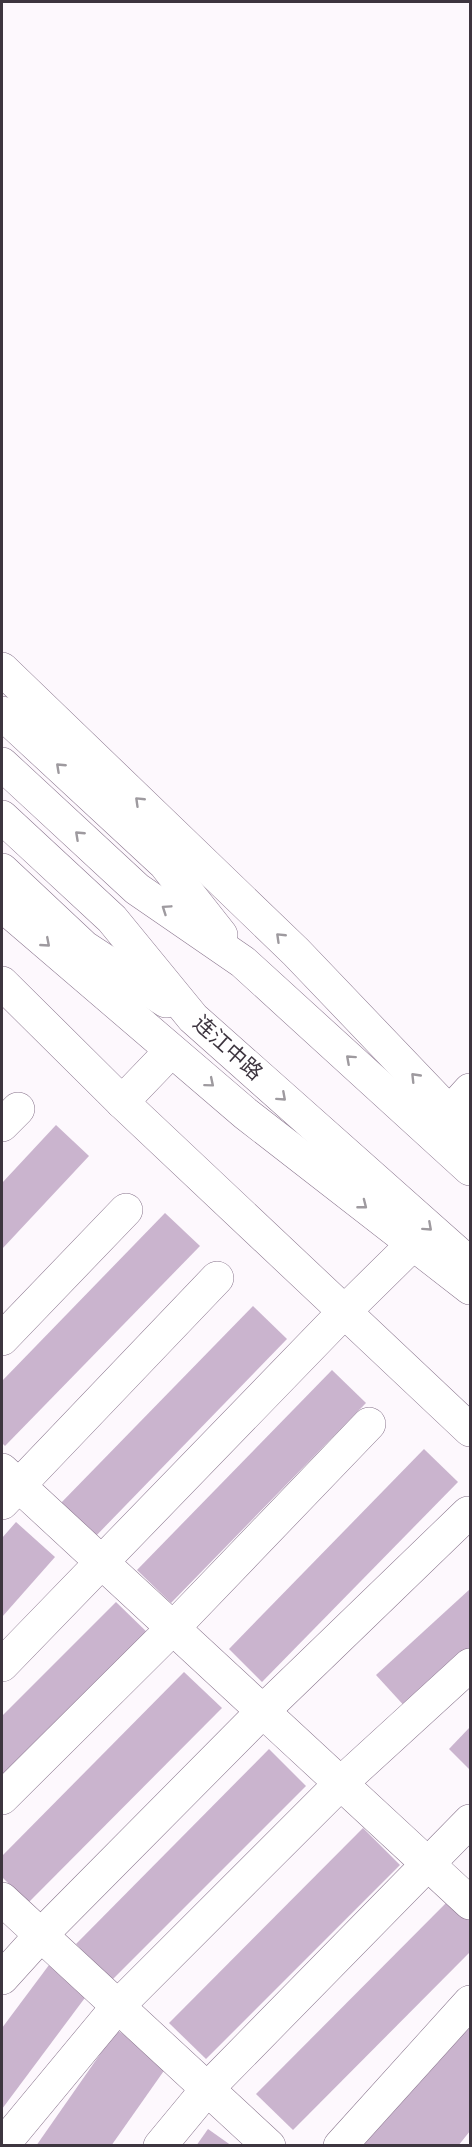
<svg xmlns="http://www.w3.org/2000/svg" width="472" height="2147" viewBox="0 0 472 2147" font-family="'Varela Round','Noto Sans SC',sans-serif">
	<rect width="100%" height="100%" fill="#fdf8fd"/>
	<!-- building -->
	<g fill="#cab4ce">
		<polygon points="56,1125 89,1156 2,1249 2,1183"/>
		<polygon points="165,1213 200,1246 5,1446 2,1443 2,1381"/>
		<polygon points="253,1306 287,1339 92,1540 58,1506"/>
		<polygon points="332,1370 366,1403 171,1603 137,1570"/>
		<polygon points="424,1449 458,1482 262,1682 229,1649"/>
		<polygon points="16,1522 55,1557 2,1617 2,1538"/>
		<polygon points="470,1589 470,1652 408,1710 376,1675"/>
		<polygon points="116,1602 153,1638 2,1790 2,1716"/>
		<polygon points="184,1672 222,1708 28,1903 2,1877 2,1856"/>
		<polygon points="470,1727 470,1770 449,1749"/>
		<polygon points="269,1749 306,1786 112,1980 76,1944"/>
		<polygon points="363,1828 400,1865 206,2059 169,2023"/>
		<polygon points="450,1899 470,1920 470,1952 293,2130 256,2094"/>
		<polygon points="49,1965 90,1991 2,2109 2,2028"/>
		<polygon points="470,2019 470,2131 458,2146 357,2146"/>
		<polygon points="117,2030 168,2065 111,2146 36,2146"/>
		<polygon points="208,2129 232,2146 196,2146"/>
	</g>
	<g fill="none" stroke-linecap="round" stroke-linejoin="round">
		<!-- minor casing -->
		<g stroke="#89758d" stroke-width="34">
			<g id="minor">
				<polyline points="2,983 122,1102 470,1430"/>
				<polyline points="122,1102 171,1051"/>
				<polyline points="450,1112 470,1090"/>
				<polyline points="2,1125 18,1109"/>
				<polyline points="2,1339 126,1210"/>
				<polyline points="2,1470 470,1903"/>
				<polyline points="2,1503 217,1278"/>
				<polyline points="2,1665 345,1311 413,1244"/>
				<polyline points="2,1798 173,1628 369,1424"/>
				<polyline points="2,1899 269,2146"/>
				<polyline points="2,1978 41,1935 263,1711 468,1513"/>
				<polyline points="2,2146 118,2006 341,1783 470,1665"/>
				<polyline points="160,2146 208,2088 470,1821"/>
				<polyline points="340,2146 470,2002"/>
			</g>
		</g>
		<!-- major casing -->
		<g stroke="#89758d" stroke-width="34">
			<g id="major">
				<polyline points="2,669 296,952 470,1134"/>
				<polyline points="2,905 246,1114 470,1288"/>
			</g>
		</g>
		<!-- highway casing -->
		<g stroke="#89758d" stroke-width="34">
			<g id="highway">
				<polyline points="2,713 165,864 221,935"/>
				<polyline points="2,764 137,889 243,962 470,1169"/>
				<polyline points="2,817 112,919 193,1018 470,1264"/>
				<polyline points="2,870 84,947 166,1001"/>
			</g>
		</g>
		<!-- minor -->
		<use href="#minor" stroke="#fff" stroke-width="33"/>
		<!-- major -->
		<use href="#major" stroke="#fff" stroke-width="33"/>
		<!-- highway -->
		<use href="#highway" stroke="#fff" stroke-width="33"/>
	</g>
	<!-- one-way arrows -->
	<defs><path id="oneway-chevron" d="M-2-3.5L2.5 0L-2 3.5" fill="none" stroke-width="1.6" stroke-linecap="round" stroke-linejoin="round" transform="scale(1.5)"/></defs>
	<g stroke="#9e9a9f">
		<use href="#oneway-chevron" transform="translate(60 767) rotate(-137)"/>
		<use href="#oneway-chevron" transform="translate(139 801) rotate(-136)"/>
		<use href="#oneway-chevron" transform="translate(79 835) rotate(-137)"/>
		<use href="#oneway-chevron" transform="translate(166 909) rotate(-146)"/>
		<use href="#oneway-chevron" transform="translate(280 937) rotate(-136)"/>
		<use href="#oneway-chevron" transform="translate(46 943) rotate(41)"/>
		<use href="#oneway-chevron" transform="translate(350 1059) rotate(-138)"/>
		<use href="#oneway-chevron" transform="translate(415 1077) rotate(-134)"/>
		<use href="#oneway-chevron" transform="translate(210 1083) rotate(40)"/>
		<use href="#oneway-chevron" transform="translate(282 1097) rotate(42)"/>
		<use href="#oneway-chevron" transform="translate(363 1205) rotate(38)"/>
		<use href="#oneway-chevron" transform="translate(428 1227) rotate(42)"/>
	</g>
	<g text-anchor="middle" stroke-width="4.5" stroke-linejoin="round" paint-order="stroke">
		<!-- street labels -->
		<g font-size="21" fill="#3d353f" stroke="#fff">
			<text transform="translate(228 1048) rotate(42)" y="7">连江中路</text>
		</g>
	</g>
	<!-- border -->
	<rect width="472" height="2147" fill="none" stroke="#3d353f" stroke-width="6"/>
</svg>
